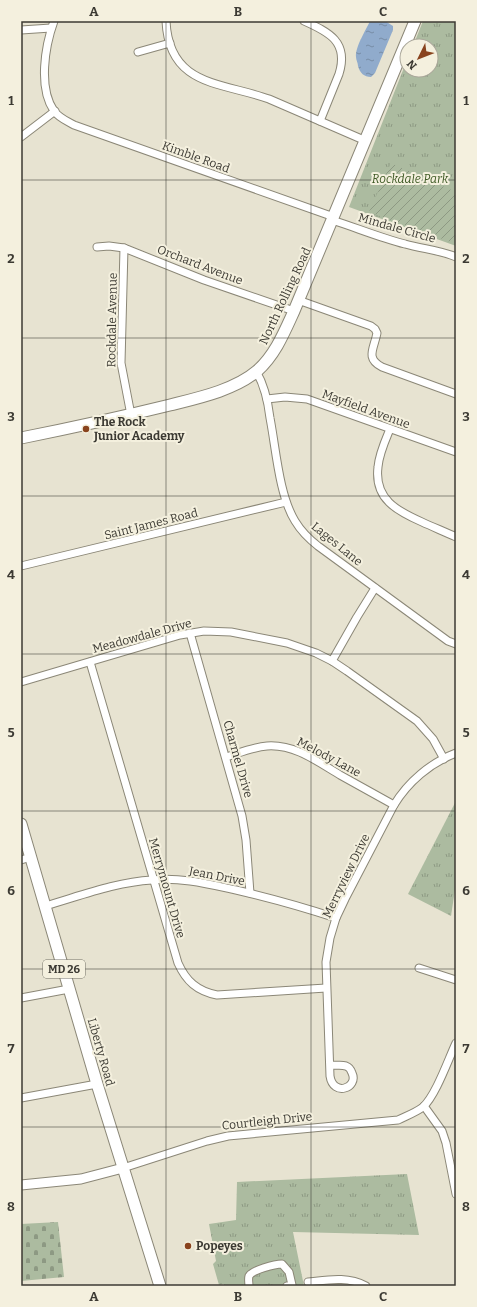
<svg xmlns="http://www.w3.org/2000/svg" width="477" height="1307" viewBox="0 0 477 1307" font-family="Bitter,serif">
	<defs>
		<pattern id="grass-tufts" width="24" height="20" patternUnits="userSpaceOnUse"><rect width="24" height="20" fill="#acbba0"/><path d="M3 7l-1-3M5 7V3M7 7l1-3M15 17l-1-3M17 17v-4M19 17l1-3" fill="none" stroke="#8d9983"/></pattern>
		<pattern id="cemetery-stones" width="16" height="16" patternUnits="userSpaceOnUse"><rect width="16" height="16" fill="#acbba0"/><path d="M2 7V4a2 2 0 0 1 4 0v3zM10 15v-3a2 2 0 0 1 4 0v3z" fill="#8d9983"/></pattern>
		<pattern id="garden-furrows" width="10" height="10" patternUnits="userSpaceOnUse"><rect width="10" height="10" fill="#acbba0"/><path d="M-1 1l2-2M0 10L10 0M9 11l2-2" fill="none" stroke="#8d9983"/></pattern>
		<pattern id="water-ripples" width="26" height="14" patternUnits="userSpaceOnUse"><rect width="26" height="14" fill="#90abcc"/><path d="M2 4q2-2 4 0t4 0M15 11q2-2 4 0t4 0" fill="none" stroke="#778ca6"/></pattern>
	</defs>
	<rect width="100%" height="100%" fill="#e7e3d1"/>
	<!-- grass -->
	<g fill="url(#grass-tufts)">
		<polygon points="423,21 456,21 456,246 349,207 407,60 407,70 431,70 431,46 413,46"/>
		<polygon points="456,801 456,883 451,916 408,894"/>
		<polygon points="407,1174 419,1235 293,1232 304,1286 224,1286 224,1284 219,1285 213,1264 216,1261 209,1224 236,1220 237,1182"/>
	</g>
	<!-- cemetery -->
	<polygon fill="url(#cemetery-stones)" points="58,1222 64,1277 21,1281 21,1224"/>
	<!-- garden -->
	<polygon fill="url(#garden-furrows)" points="391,163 456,192 456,244 369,212"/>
	<!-- water -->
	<path fill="url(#water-ripples)" d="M370,21h15l8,5v4l-18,43 -4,4c-7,0 -11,-4 -13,-11 0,-3 -2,-6 -2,-9 -1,-10 10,-27 14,-36z"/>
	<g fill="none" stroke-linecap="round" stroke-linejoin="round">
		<!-- minor casing -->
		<g stroke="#8b8777" stroke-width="9">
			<g id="minor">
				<path d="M54,21c-9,25 -16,67 0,90 5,7 13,10 20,14l260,92"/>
				<path d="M166,21c3,66 56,61 103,78l97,42"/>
				<path d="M304,21c25,11 45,21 35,53l-19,47"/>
				<polyline points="21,30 51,28"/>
				<polyline points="138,52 170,43"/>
				<polyline points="21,137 55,111"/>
				<path d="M332,220c25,8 49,18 73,24 17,5 35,6 51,13"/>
				<polyline points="97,247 109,246 124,248 204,280 294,311"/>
				<polyline points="124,248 121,363 131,415"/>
				<path d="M298,300l73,26 4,3 2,4c-3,16 -12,25 5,34l74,27"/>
				<path d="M256,371c9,15 12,30 14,47 6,31 9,77 25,103 6,10 14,18 23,25l130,95 8,3"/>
				<polyline points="267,399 285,397 307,399 456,452"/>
				<path d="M390,429c-5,12 -11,25 -12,38 -4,32 19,44 44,55 11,5 23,10 34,15"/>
				<polyline points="21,566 286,502"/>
				<polyline points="190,633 242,816 246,840 250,893"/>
				<polyline points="332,661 357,617 375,588"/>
				<path d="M90,662l88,301c8,18 19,28 39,32l109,-7"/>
				<polyline points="21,682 180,635 204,631 231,632 287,643 316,653 332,661 347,671 417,721 433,739 444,759"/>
				<path d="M226,757c13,-4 27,-10 41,-11 28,-2 51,16 73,29 18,10 36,20 54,30"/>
				<polyline points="21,860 31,857"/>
				<path d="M45,906c35,-10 71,-24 107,-26 28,-3 56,4 84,10 34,8 67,17 100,28"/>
				<polyline points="419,968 456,980"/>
				<polyline points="21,998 69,989"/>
				<path d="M330,1065c5,0 11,0 16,1 3,1 5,4 6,7 7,15 -19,24 -22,3l-4,-114 4,-24 6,-20 9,-19 49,-94c14,-23 36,-42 62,-52"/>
				<polyline points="21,1098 97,1084"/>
				<polyline points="424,1106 442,1131 446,1143 456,1194"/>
				<path d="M123,1168l84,-27 21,-5 170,-16c8,-4 17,-7 25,-13 13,-12 25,-47 33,-64"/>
				<path d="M308,1282c20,-2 39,-6 58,4"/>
				<path d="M249,1286c0,-3 -1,-7 0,-10 3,-6 26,-12 33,-12l7,8 3,13 -5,1"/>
			</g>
		</g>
		<!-- tertiary casing -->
		<g stroke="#8b8777" stroke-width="11">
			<polyline id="tertiary" points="21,1185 81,1179 123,1168"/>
		</g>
		<!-- primary casing -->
		<g stroke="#8b8777" stroke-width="13">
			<g id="primary">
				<path d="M21,438c50,-10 100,-21 149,-33 28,-7 65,-15 87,-34 18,-16 27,-38 37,-60l121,-290"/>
				<polyline points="21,824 97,1084 160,1286"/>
			</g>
		</g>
		<!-- minor -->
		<use href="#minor" stroke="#fff" stroke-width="7"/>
		<!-- tertiary -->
		<use href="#tertiary" stroke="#fff" stroke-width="9"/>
		<!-- primary -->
		<use href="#primary" stroke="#fff" stroke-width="11"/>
	</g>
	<!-- grid -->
	<path fill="none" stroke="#3c3a33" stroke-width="1" stroke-opacity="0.55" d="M166,21v1265M311,21v1265M21,180h435M21,338h435M21,496h435M21,654h435M21,811h435M21,969h435M21,1127h435"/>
	<!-- markers -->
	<g fill="#89431d" stroke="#f4f0de" stroke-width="1.5">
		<circle cx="86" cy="429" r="4"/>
		<circle cx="188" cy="1246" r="4"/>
	</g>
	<g text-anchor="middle" stroke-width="4" stroke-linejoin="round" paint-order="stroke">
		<!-- shield labels -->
		<rect fill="#f4f0de" stroke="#737166" stroke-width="1" x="43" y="960" width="42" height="18" rx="3"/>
		<g font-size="11" font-weight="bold" fill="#3c3a33">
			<text x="64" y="973">MD 26</text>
		</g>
		<!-- street labels -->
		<g font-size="12" fill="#3c3a33" stroke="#f4f0de">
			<text transform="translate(196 157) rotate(20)" y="4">Kimble Road</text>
			<text transform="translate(397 228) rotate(16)" y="4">Mindale Circle</text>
			<text transform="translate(200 265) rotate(21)" y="4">Orchard Avenue</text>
			<text transform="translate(285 296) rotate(-65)" y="4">North Rolling Road</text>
			<text transform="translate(112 320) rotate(-89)" y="4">Rockdale Avenue</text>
			<text transform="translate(366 409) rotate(20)" y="4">Mayfield Avenue</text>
			<text transform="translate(151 524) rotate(-14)" y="4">Saint James Road</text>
			<text transform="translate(337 544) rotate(39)" y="4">Lages Lane</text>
			<text transform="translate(142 636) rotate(-15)" y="4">Meadowdale Drive</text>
			<text transform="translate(329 757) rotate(28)" y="4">Melody Lane</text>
			<text transform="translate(238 759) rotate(74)" y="4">Charmel Drive</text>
			<text transform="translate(217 876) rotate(11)" y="4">Jean Drive</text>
			<text transform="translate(346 876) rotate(-64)" y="4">Merryview Drive</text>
			<text transform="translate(167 888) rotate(74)" y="4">Merrymount Drive</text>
			<text transform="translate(101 1052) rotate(74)" y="4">Liberty Road</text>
			<text transform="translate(267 1121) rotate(-6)" y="4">Courtleigh Drive</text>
		</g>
		<!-- park labels -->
		<g font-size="12" font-style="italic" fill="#3f5a25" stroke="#f4f0de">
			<text x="410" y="183">Rockdale Park</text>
		</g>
		<!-- poi labels -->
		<g font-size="12" font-weight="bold" fill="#3c3a33" stroke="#f4f0de" text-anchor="start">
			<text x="94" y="426">The Rock<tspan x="94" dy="14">Junior Academy</tspan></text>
			<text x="196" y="1250">Popeyes</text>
		</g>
	</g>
	<!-- border -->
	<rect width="477" height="1307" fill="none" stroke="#f4f0de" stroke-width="44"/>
	<!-- north arrow -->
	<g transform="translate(419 58) rotate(227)"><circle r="19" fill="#f4f0de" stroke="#aaa79a"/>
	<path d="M0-3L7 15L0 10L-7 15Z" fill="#89431d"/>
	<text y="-6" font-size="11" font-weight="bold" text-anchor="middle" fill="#3c3a33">N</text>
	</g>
	<rect x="22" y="22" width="433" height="1263" fill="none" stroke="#3c3a33" stroke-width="1.5"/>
	<g font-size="13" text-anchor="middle" font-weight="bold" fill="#3c3a33">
		<text x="94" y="16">A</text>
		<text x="238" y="16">B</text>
		<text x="383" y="16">C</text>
		<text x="11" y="105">1</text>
		<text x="466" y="105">1</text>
		<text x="11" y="263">2</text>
		<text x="466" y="263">2</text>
		<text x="11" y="421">3</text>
		<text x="466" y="421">3</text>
		<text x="11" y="579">4</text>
		<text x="466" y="579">4</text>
		<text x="11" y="737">5</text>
		<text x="466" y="737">5</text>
		<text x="11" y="895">6</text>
		<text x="466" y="895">6</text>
		<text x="11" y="1053">7</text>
		<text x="466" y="1053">7</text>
		<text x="11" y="1211">8</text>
		<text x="466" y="1211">8</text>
		<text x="94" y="1301">A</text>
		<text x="238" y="1301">B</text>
		<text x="383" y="1301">C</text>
	</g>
</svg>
